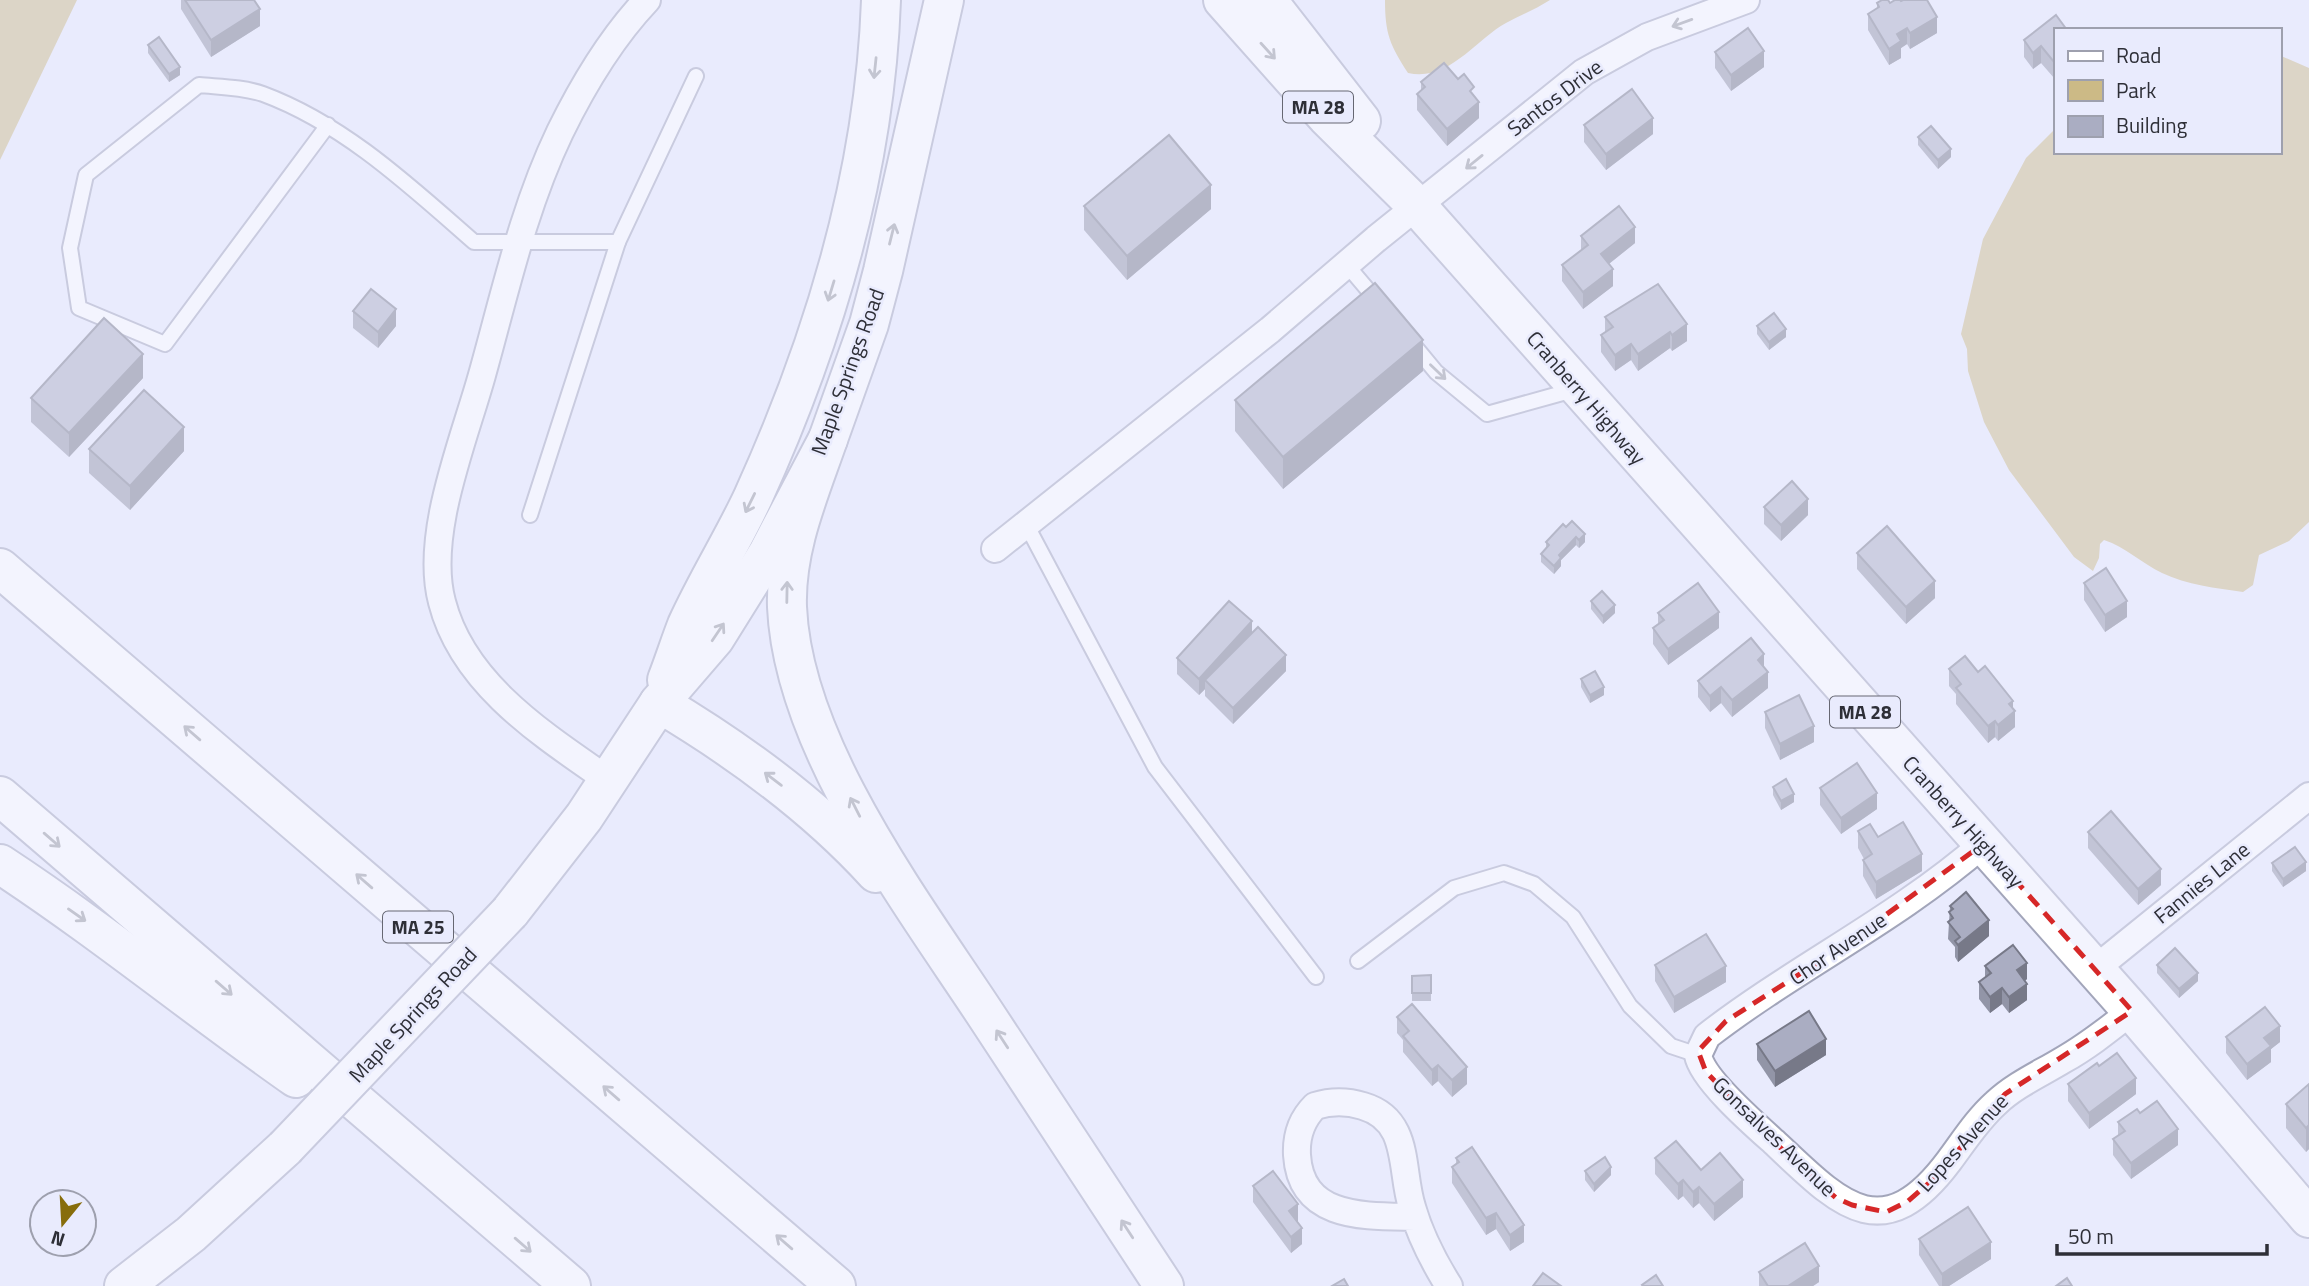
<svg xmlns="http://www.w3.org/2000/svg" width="2309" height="1286" viewBox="0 0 2309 1286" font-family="'Titillium Web',sans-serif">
	<rect width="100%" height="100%" fill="#e9ebfd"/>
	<!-- green -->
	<g fill="#ccba86">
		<polygon points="0,0 77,0 0,160"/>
		<path d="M1385,0h165c-14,9 -29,15 -44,23 -31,17 -57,59 -98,50 -18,-28 -23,-39 -23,-73z"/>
		<path d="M2279,55l30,13v454l-20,19 -30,14 -6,30 -10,7c-27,-4 -56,-7 -81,-19 -21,-10 -36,-26 -58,-33l-4,4 -1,14 -6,13 -19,-14 -65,-87 -25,-48 -16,-51 -1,-22 -6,-15 22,-95 43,-81 29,-29v23h224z"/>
	</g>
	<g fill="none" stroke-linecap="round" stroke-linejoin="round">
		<!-- service casing -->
		<g stroke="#a2a5ba" stroke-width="18">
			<g id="service">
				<path d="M328,125l-163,219 -86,-36 -9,-60 16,-73 113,-90c21,2 44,2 64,9 81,30 147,92 211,148h144l78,-166"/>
				<polyline points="1346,264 1379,303"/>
				<polyline points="1412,343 1436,372 1487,414 1577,389"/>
				<polyline points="530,515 618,242"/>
				<polyline points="1026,524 1155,767 1316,977"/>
				<polyline points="1358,961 1454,888 1504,873 1534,884 1573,917 1630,1006 1671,1046 1698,1055"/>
			</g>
		</g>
		<!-- minor casing -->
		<g stroke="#a2a5ba" stroke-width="30">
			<g id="minor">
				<polyline points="995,549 1270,330 1376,239 1584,72 1647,37 1746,0"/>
				<path d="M608,780c-66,-46 -145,-96 -166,-178 -18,-67 22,-162 40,-227 23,-82 41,-166 78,-243 22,-45 52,-95 87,-132"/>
				<path d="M1983,844c-86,75 -188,124 -276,192l-9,19c4,24 57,70 76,87 63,59 107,110 175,19 15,-20 28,-41 47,-58 19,-18 44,-29 67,-43 25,-14 46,-31 69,-49"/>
				<polyline points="2095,969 2309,796"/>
				<path d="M1415,1217c-49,-1 -114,3 -118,-62 -1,-19 5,-36 18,-49 16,-5 32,-5 48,0 48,14 37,64 49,101 8,28 22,55 37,79"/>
			</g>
		</g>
		<!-- primary casing -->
		<g stroke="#a2a5ba" stroke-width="42">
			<g id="primary">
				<polyline points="1223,0 1327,117 1418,207 2132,1011 2309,1218"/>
				<polyline points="1267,0 1361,121"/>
				<path d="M667,680c7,-18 13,-37 20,-55 20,-44 46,-85 66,-128 71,-156 122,-324 128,-497"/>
				<polyline points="510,912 584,817 659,703 715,638 768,553 828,439 869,324 883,271 944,0"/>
				<polyline points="124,1286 191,1234 285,1148"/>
			</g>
		</g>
		<!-- motorway casing -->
		<g stroke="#a2a5ba" stroke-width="42">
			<g id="motorway">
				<path d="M828,439c-19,55 -43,109 -41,168 6,138 123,293 197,405 60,91 120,183 180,274"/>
				<polyline points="0,568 836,1286"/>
				<path d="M659,703c79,47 155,102 217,170"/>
				<polyline points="0,796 571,1286"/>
				<path d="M0,864c102,67 196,144 296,214"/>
			</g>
		</g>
		<!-- service -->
		<use href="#service" stroke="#fff" stroke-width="14"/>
		<!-- minor -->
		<use href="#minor" stroke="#fff" stroke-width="26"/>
		<!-- primary -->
		<use href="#primary" stroke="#fff" stroke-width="38"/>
		<!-- motorway -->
		<use href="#motorway" stroke="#fff" stroke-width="38"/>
		<!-- primary-bridge casing -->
		<g stroke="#a2a5ba" stroke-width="42" stroke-linecap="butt">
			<polyline id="primary-bridge" points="285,1148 510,912"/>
		</g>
		<!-- primary-bridge -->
		<use href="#primary-bridge" stroke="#fff" stroke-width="38"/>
	</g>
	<!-- wall -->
	<g fill="#9295a7">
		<polygon points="181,0 254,0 260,26 211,57 181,9"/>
		<polygon points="1877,3 1890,3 1937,33 1910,49 1907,44 1901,48 1901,58 1889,65 1868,30 1868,14 1877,8"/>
		<polygon points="2055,30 2055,77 2054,78 2041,63 2033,69 2024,57 2024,40"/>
		<polygon points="148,45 180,75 169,82 148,53"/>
		<polygon points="1715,52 1764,67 1731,91 1715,68"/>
		<polygon points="1458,79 1474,97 1479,118 1447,146 1417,110 1417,94 1421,90 1421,82"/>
		<polygon points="1584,125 1653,134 1606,170 1584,142"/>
		<polygon points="1918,137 1951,157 1938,169 1918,145"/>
		<polygon points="1084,206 1211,209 1127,280 1084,230"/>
		<polygon points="1581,236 1635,243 1609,264 1613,286 1583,309 1562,281 1562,265 1581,250"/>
		<polygon points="1658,284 1687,341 1672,351 1670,348 1638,371 1631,360 1615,371 1601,352 1601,335 1605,332 1605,317"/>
		<polygon points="353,311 396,326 378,348 353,328"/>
		<polygon points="1757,326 1786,337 1769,350 1757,334"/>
		<polygon points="1423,371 1283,489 1235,431 1235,400"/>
		<polygon points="143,378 69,457 31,422 31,398"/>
		<polygon points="89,449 184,451 130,510 89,473"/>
		<polygon points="1764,507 1808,515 1781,541 1764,524"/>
		<polygon points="1563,524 1585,542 1579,548 1576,545 1561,560 1561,566 1554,574 1541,562 1541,554 1546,549 1546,542"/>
		<polygon points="1857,553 1935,598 1906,624 1857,569"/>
		<polygon points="2084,583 2127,617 2105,632 2084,600"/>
		<polygon points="1591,601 1615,613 1603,624 1591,609"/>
		<polygon points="1658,613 1719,628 1668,665 1653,644 1653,628 1658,624"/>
		<polygon points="1252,633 1286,671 1233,724 1205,696 1205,689 1199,695 1177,674 1177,658"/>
		<polygon points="1764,667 1768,688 1732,717 1721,703 1710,712 1698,697 1698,681"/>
		<polygon points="1949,669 1978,672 2013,709 2015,727 1998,741 1995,737 1988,743 1956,704 1956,694 1949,686"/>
		<polygon points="1581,679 1604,695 1590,703 1581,687"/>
		<polygon points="1765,712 1814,742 1780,760 1765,728"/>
		<polygon points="1773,787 1794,802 1781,810 1773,795"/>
		<polygon points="1820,788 1877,809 1841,834 1820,805"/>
		<polygon points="1858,831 1878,837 1922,871 1876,899 1863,876 1863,860 1864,859 1858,848"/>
		<polygon points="2088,832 2161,885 2138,905 2088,848"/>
		<polygon points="2272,863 2306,871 2283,887 2272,871"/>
		<polygon points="1950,906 1989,936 1958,962 1955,957 1955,947 1948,939"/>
		<polygon points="1655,965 1726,982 1674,1013 1655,981"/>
		<polygon points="2157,965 2198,981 2179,998 2157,973"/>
		<polygon points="1985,966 2027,979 2025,981 2027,1000 2009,1013 2002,1004 1990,1013 1979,999 1979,982 1985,978"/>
		<polygon points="1431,975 1431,1001 1412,1001 1412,976"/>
		<polygon points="1397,1017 1467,1084 1452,1097 1438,1081 1432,1086 1403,1052 1403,1040 1397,1033"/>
		<polygon points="2226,1037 2280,1042 2271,1049 2271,1062 2247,1080 2226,1053"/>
		<polygon points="1757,1044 1826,1055 1775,1087 1757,1060"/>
		<polygon points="2099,1066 2136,1094 2089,1129 2068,1101 2068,1084"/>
		<polygon points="2309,1084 2309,1149 2306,1152 2286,1128 2286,1104"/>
		<polygon points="2140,1113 2178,1145 2131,1179 2113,1155 2113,1139 2118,1136 2118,1122"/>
		<polygon points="1456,1158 1524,1242 1510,1251 1496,1229 1486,1235 1452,1183 1452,1167 1456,1164"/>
		<polygon points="1655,1158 1701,1170 1743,1197 1714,1221 1699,1203 1693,1208 1683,1196 1678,1200 1655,1174"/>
		<polygon points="1585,1171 1611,1175 1594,1192 1585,1180"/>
		<polygon points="1253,1186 1298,1221 1297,1221 1302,1244 1291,1253 1253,1202"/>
		<polygon points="1919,1239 1991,1259 1949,1286 1939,1286 1919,1255"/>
		<polygon points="1759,1272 1819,1282 1813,1286 1759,1286"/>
	</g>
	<!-- shaded-wall -->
	<g fill="#777988">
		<polygon points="260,9 260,26 211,57 211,40"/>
		<polygon points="1937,17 1937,33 1910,49 1910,33"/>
		<polygon points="1907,28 1907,44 1901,48 1901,58 1889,65 1889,49 1897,34"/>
		<polygon points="2041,46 2041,63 2033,69 2033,53"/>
		<polygon points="1764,51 1764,67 1731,91 1731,75"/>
		<polygon points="2055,61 2055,77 2054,78 2054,62"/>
		<polygon points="180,67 180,75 169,82 169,74"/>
		<polygon points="1479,102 1479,118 1447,146 1447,129"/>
		<polygon points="1653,118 1653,134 1606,170 1606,154"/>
		<polygon points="1951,149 1951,157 1938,169 1938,160"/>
		<polygon points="1211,185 1211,209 1127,280 1127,256"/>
		<polygon points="1635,227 1635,243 1601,270 1601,254"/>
		<polygon points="1613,269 1613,286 1583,309 1583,292"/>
		<polygon points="396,309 396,326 378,348 378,332"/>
		<polygon points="1687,324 1687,341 1672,351 1672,335"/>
		<polygon points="1786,329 1786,337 1769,350 1769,342"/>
		<polygon points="1670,332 1670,348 1638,371 1638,354"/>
		<polygon points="1423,340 1423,371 1283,489 1283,457"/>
		<polygon points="1631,344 1631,360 1615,371 1615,355"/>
		<polygon points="143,354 143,378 69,457 69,433"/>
		<polygon points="184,427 184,451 130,510 130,486"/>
		<polygon points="1808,499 1808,515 1781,541 1781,525"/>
		<polygon points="1585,534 1585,542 1579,548 1579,540"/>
		<polygon points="1576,537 1576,545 1561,560 1561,566 1554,574 1554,566 1559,555"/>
		<polygon points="1935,581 1935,598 1906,624 1906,607"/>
		<polygon points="2127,601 2127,617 2105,632 2105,615"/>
		<polygon points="1615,605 1615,613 1603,624 1603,616"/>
		<polygon points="1719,612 1719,628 1668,665 1668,649"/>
		<polygon points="1252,621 1252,637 1205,680 1205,689 1199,695 1199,679"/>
		<polygon points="1764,654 1764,671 1758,660"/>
		<polygon points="1286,655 1286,671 1233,724 1233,708"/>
		<polygon points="1768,672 1768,688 1732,717 1732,700"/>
		<polygon points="1604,687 1604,695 1590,703 1590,695"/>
		<polygon points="1721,687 1721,703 1710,712 1710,696"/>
		<polygon points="2013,701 2013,713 2015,711 2015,727 1998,741 1998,725 2009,704"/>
		<polygon points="1995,721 1995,737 1988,743 1988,726"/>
		<polygon points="1814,726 1814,742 1780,760 1780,744"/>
		<polygon points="1877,793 1877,809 1841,834 1841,818"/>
		<polygon points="1794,794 1794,802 1781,810 1781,801"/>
		<polygon points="1922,854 1922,871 1876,899 1876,882"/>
		<polygon points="2306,862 2306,871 2283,887 2283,879"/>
		<polygon points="2161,869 2161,885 2138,905 2138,889"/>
		<polygon points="1989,920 1989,936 1958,962 1958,945"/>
		<polygon points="2027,963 2027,979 2017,986 2017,970"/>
		<polygon points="1726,966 1726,982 1674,1013 1674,997"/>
		<polygon points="2198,973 2198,981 2179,998 2179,989"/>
		<polygon points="2027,984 2027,1000 2009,1013 2009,997"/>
		<polygon points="2002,988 2002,1004 1990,1013 1990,997"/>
		<polygon points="2280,1026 2280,1042 2271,1049 2271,1062 2247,1080 2247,1064 2264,1038"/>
		<polygon points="1826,1039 1826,1055 1775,1087 1775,1071"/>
		<polygon points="1438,1065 1438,1081 1432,1086 1432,1070"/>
		<polygon points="1467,1067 1467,1084 1452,1097 1452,1080"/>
		<polygon points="2136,1078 2136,1094 2089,1129 2089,1113"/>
		<polygon points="2309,1125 2309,1149 2306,1152 2306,1128"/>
		<polygon points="2178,1129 2178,1145 2131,1179 2131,1163"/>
		<polygon points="1611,1167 1611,1175 1594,1192 1594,1184"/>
		<polygon points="1683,1180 1683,1196 1678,1200 1678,1184"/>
		<polygon points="1743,1180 1743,1197 1714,1221 1714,1204"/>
		<polygon points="1699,1187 1699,1203 1693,1208 1693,1192"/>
		<polygon points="1298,1204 1298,1221 1289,1228 1289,1211"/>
		<polygon points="1496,1213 1496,1229 1486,1235 1486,1218"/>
		<polygon points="1524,1225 1524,1242 1510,1251 1510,1235"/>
		<polygon points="1302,1228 1302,1244 1291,1253 1291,1237"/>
		<polygon points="1991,1242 1991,1259 1949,1286 1942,1286 1942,1274"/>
		<polygon points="1819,1266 1819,1282 1813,1286 1788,1286"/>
	</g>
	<!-- building -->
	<g fill="#aaadc2" stroke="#777988" stroke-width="2">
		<polygon points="185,0 254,0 260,9 211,40"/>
		<polygon points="1882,0 1888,0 1890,3 1895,0 1900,0 1901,1 1903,0 1927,0 1937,17 1910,33 1907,28 1897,34 1901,41 1889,49 1868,14 1879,7 1877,3"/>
		<polygon points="2056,15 2067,30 2055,30 2055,61 2054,62 2041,46 2033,53 2024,40"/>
		<polygon points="1748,28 1764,51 1731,75 1715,52"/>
		<polygon points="159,37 180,67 169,74 148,45"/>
		<polygon points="1444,63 1458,79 1464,74 1474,87 1470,91 1479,102 1447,129 1417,94 1425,87 1421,82"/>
		<polygon points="1632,89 1653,118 1606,154 1584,125"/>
		<polygon points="1931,126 1951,149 1938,160 1918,137"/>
		<polygon points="1169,135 1211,185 1127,256 1084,206"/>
		<polygon points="1619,206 1635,227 1601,254 1613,269 1583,292 1562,265 1588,245 1581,236"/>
		<polygon points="1375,283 1423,340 1283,457 1235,400"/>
		<polygon points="1658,284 1687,324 1672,335 1670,332 1638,354 1631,344 1615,355 1601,335 1613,327 1605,317"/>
		<polygon points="371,289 396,309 378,332 353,311"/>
		<polygon points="1774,313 1786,329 1769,342 1757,326"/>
		<polygon points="104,318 143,354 69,433 31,398"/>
		<polygon points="144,390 184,427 130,486 89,449"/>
		<polygon points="1792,481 1808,499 1781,525 1764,507"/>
		<polygon points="1572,521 1585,534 1579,540 1576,537 1559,555 1561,558 1554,566 1541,554 1549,545 1546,542 1563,524 1566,527"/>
		<polygon points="1887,526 1935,581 1906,607 1857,553"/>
		<polygon points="2106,568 2127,601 2105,615 2084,583"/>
		<polygon points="1698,583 1719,612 1668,649 1653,628 1664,620 1658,613"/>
		<polygon points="1602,591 1615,605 1603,616 1591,601"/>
		<polygon points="1229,601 1252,621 1199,679 1177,658"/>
		<polygon points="1258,627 1286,655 1233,708 1205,680"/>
		<polygon points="1751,638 1764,654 1758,660 1768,672 1732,700 1721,687 1710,696 1698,681"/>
		<polygon points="1965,656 1978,672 1985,666 2013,701 2009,704 2015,711 1998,725 1995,721 1988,726 1956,688 1961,684 1949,669"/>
		<polygon points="1595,671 1604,687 1590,695 1581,679"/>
		<polygon points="1799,695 1814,726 1780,744 1765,712"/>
		<polygon points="1857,763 1877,793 1841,818 1820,788"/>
		<polygon points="1786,779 1794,794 1781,801 1773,787"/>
		<polygon points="2111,811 2161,869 2138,889 2088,832"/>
		<polygon points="1903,822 1922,854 1876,882 1863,860 1872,854 1858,831 1870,824 1878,837"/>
		<polygon points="2295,847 2306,862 2283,879 2272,863"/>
		<polygon points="1966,892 1989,920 1958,945 1955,941 1960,937 1948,922 1953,918 1949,912 1953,909 1950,906"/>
		<polygon points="1706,934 1726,966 1674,997 1655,965"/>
		<polygon points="2013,945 2027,963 2017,970 2027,984 2009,997 2002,988 1990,997 1979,982 1991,973 1985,966"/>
		<polygon points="2175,948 2198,973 2179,989 2157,965"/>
		<polygon points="1431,975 1431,993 1412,993 1412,976"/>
		<polygon points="1412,1004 1467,1067 1452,1080 1438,1065 1432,1070 1403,1036 1409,1031 1397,1017"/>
		<polygon points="2265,1007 2280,1026 2264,1038 2271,1046 2247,1064 2226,1037"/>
		<polygon points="1809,1011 1826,1039 1775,1071 1757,1044"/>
		<polygon points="2117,1053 2136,1078 2089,1113 2068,1084 2097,1063 2099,1066"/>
		<polygon points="2309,1084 2309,1125 2306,1128 2286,1104"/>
		<polygon points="2157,1101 2178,1129 2131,1163 2113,1139 2125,1131 2118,1122 2137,1109 2140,1113"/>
		<polygon points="1676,1141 1701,1170 1720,1153 1743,1180 1714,1204 1699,1187 1693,1192 1683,1180 1678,1184 1655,1158"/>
		<polygon points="1472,1147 1524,1225 1510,1235 1496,1213 1486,1218 1452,1167 1459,1162 1456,1158"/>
		<polygon points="1605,1157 1611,1167 1594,1184 1585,1171"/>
		<polygon points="1273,1171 1298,1204 1289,1211 1302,1228 1291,1237 1253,1186"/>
		<polygon points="1968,1207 1991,1242 1942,1274 1919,1239"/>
		<polygon points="1805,1243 1819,1266 1788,1286 1768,1286 1759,1272"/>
		<polygon points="1543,1273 1561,1286 1533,1286"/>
		<polygon points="1656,1275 1663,1286 1643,1286 1642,1285"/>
		<polygon points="2067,1278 2072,1286 2056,1286"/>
		<polygon points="1344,1279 1348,1286 1332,1286"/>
	</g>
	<!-- one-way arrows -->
	<defs><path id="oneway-shaft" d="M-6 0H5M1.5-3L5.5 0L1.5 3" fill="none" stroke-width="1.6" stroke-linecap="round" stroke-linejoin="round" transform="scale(1.75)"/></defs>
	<g stroke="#96979b">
		<use href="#oneway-shaft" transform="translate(1682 23) rotate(160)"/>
		<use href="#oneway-shaft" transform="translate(1268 51) rotate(48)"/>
		<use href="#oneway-shaft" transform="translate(875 68) rotate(96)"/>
		<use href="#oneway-shaft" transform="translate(1474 162) rotate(141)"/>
		<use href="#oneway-shaft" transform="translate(892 234) rotate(-76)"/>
		<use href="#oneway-shaft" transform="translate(831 291) rotate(107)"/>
		<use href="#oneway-shaft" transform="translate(1438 372) rotate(44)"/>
		<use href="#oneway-shaft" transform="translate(750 503) rotate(116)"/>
		<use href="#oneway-shaft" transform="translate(787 592) rotate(-89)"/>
		<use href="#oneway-shaft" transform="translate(718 632) rotate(-56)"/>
		<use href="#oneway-shaft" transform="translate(192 733) rotate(-139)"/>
		<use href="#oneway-shaft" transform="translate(773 779) rotate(-143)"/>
		<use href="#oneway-shaft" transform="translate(855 807) rotate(-117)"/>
		<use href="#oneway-shaft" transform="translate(52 840) rotate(41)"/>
		<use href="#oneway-shaft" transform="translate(364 881) rotate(-139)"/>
		<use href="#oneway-shaft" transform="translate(77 915) rotate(35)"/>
		<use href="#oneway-shaft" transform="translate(224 988) rotate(41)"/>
		<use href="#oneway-shaft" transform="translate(1002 1039) rotate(-123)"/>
		<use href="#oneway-shaft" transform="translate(611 1093) rotate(-139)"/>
		<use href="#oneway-shaft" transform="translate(1127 1229) rotate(-123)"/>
		<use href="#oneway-shaft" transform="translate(784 1242) rotate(-139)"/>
		<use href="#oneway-shaft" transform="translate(523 1245) rotate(41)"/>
	</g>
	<!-- marked area -->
	<path d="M0 0H2309V1286H0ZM1983,844l149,167 -127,83 -68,82 -30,26 -21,10 -34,-7 -16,-7 -62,-56 -68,-70 -8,-21 28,-30 113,-72z" fill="#e9ebfd" fill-opacity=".55" fill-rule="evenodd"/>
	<path fill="none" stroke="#d62828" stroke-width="5" stroke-dasharray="14 9" stroke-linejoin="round" d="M1983,844l149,167 -127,83 -68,82 -30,26 -21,10 -34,-7 -16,-7 -62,-56 -68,-70 -8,-21 28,-30 113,-72z"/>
	<g text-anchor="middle" stroke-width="5" stroke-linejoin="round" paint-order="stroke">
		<!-- shield labels -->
		<g fill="#e9ebfd" stroke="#666772" stroke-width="2">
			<rect x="1283" y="91.5" width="70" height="31" rx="5"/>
			<rect x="1830" y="696.5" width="70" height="31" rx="5"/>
			<rect x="383" y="911.5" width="70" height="31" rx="5"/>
		</g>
		<g font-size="19" font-weight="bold" fill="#2e2f37">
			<text x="1318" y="114">MA 28</text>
			<text x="1865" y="719">MA 28</text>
			<text x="418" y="934">MA 25</text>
		</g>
		<!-- street labels -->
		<g font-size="21" fill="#2e2f37" stroke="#e9ebfd">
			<text transform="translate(1555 98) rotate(-37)" y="7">Santos Drive</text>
			<text transform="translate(848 372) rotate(-70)" y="7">Maple Springs Road</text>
			<text transform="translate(1586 398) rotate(49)" y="7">Cranberry Highway</text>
			<text transform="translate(1963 822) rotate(48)" y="7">Cranberry Highway</text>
			<text transform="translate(2202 883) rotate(-39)" y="7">Fannies Lane</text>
			<text transform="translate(1838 949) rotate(-34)" y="7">Chor Avenue</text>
			<text transform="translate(413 1015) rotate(-47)" y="7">Maple Springs Road</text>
			<text transform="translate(1774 1137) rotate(44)" y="7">Gonsalves Avenue</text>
			<text transform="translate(1963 1143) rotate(-48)" y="7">Lopes Avenue</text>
		</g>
	</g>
	<!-- legend -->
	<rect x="2054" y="28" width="228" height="126" fill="#e9ebfd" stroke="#9ea0ae" stroke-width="2"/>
	<rect x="2068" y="51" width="35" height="10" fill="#ffffff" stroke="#9ea0ae" stroke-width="2"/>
	<text x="2116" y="63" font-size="21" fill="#2e2f37">Road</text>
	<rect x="2068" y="80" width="35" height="21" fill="#ccba86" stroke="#9ea0ae" stroke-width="2"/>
	<text x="2116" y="98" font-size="21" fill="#2e2f37">Park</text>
	<rect x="2068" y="116" width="35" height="21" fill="#aaadc2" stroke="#9ea0ae" stroke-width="2"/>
	<text x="2116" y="133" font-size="21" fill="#2e2f37">Building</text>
	<!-- north arrow -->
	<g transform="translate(63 1223) rotate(198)"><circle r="33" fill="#e9ebfd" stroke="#9ea0ae" stroke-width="2"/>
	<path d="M0-5L12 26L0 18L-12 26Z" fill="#876d0b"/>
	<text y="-10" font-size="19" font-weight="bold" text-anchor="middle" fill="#2e2f37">N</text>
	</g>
	<!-- scale -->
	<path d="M2057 1244v10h210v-10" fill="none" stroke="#2e2f37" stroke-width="3.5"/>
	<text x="2068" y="1244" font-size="21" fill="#2e2f37" stroke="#e9ebfd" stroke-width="5" paint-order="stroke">50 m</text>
</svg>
